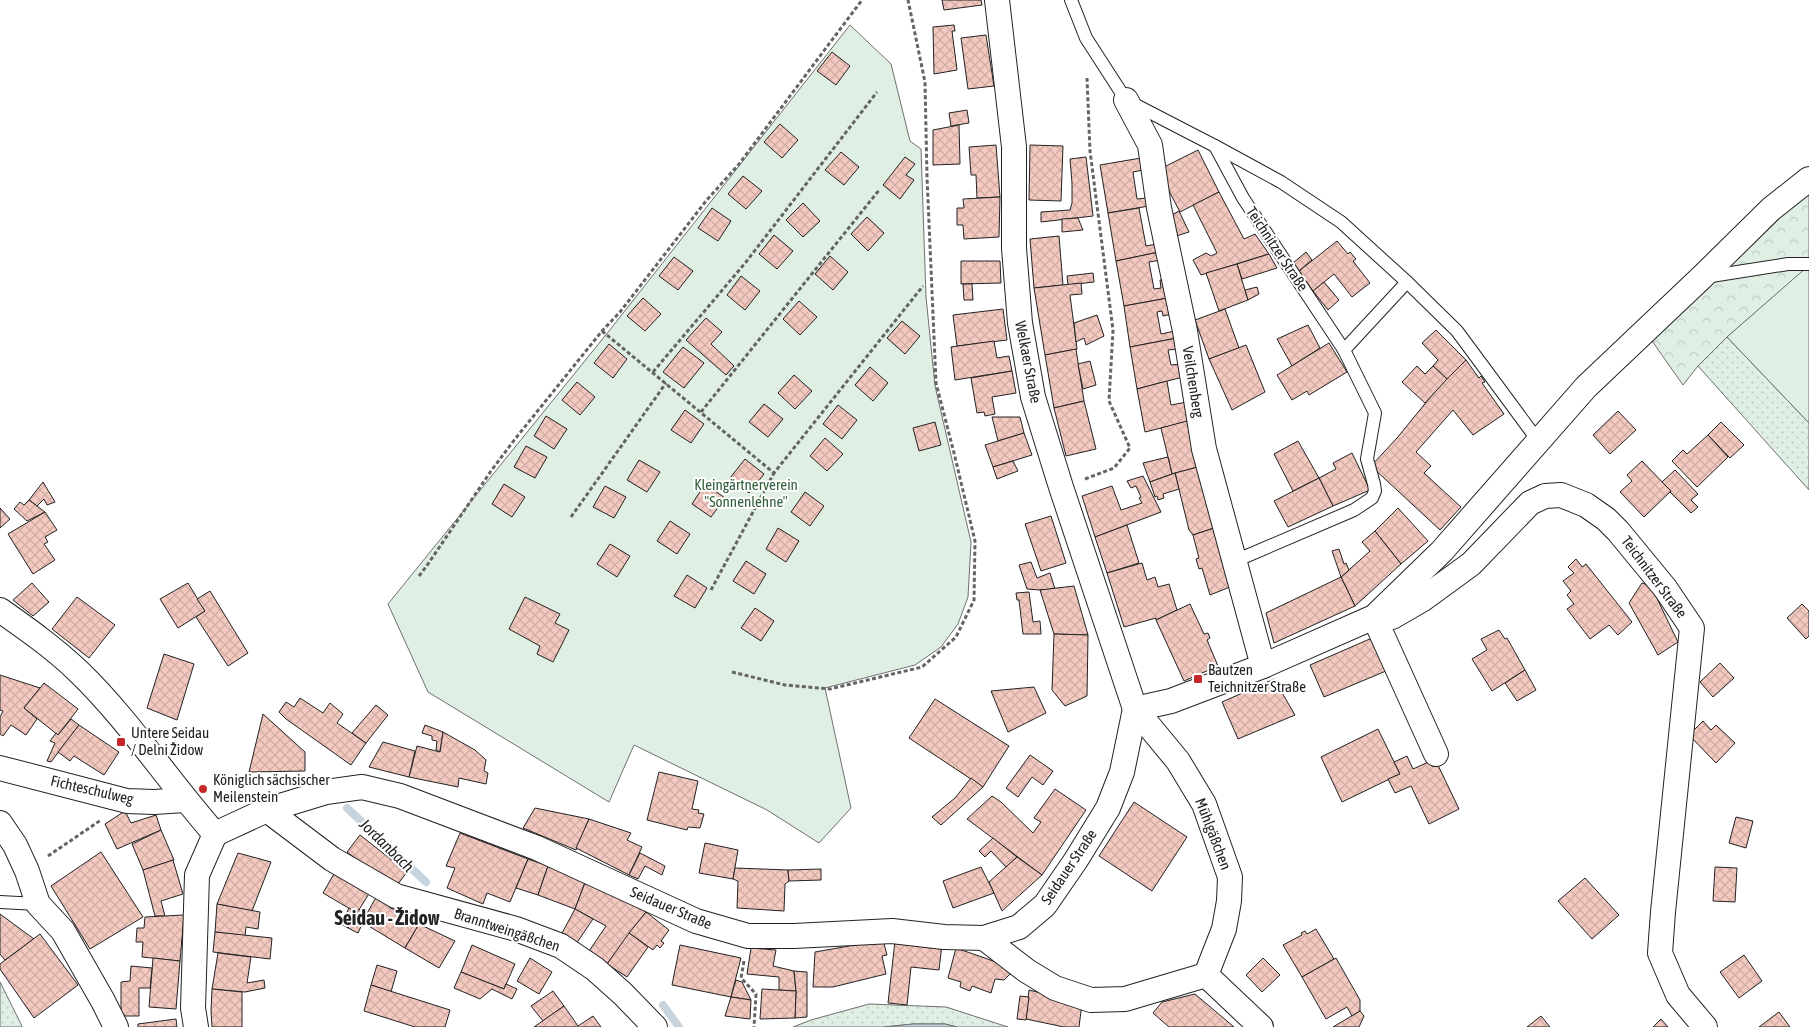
<svg xmlns="http://www.w3.org/2000/svg" width="1809" height="1027" viewBox="0 0 1809 1027" font-family="'Asap Condensed',sans-serif">
	<defs>
		<pattern id="grass-dots" width="8" height="8" patternUnits="userSpaceOnUse" patternTransform="scale(1.25)"><rect width="8" height="8" fill="#e0efe3"/><path d="M2 2h.1M6 6h.1" fill="none" stroke="#c0cdc2" stroke-width="1.8" stroke-linecap="round"/></pattern>
		<pattern id="forest-crowns" width="20" height="18" patternUnits="userSpaceOnUse" patternTransform="scale(1.25)"><rect width="20" height="18" fill="#e0efe3"/><path d="M2 6a3 3 0 1 1 6 0M12 15a3 3 0 1 1 6 0" fill="none" stroke="#c0cdc2"/></pattern>
		<pattern id="water-waves" width="16" height="10" patternUnits="userSpaceOnUse" patternTransform="scale(1.25)"><rect width="16" height="10" fill="#c7d3dd"/><path d="M0 5q4-4 8 0t8 0" fill="none" stroke="#abb5bd"/></pattern>
		<pattern id="building-cross-hatch" width="8" height="8" patternUnits="userSpaceOnUse" patternTransform="scale(1.25)"><rect width="8" height="8" fill="#f3c9c0"/><path d="M0 0l8 8M0 8l8-8" fill="none" stroke="#d0aca5"/></pattern>
	</defs>
	<rect width="100%" height="100%" fill="#fff"/>
	<!-- grass -->
	<g fill="url(#grass-dots)" stroke="#6f6f6f">
		<polygon points="1727,337 1809,423 1809,490 1698,366"/>
		<polygon points="0,982 21,1024 22,1027 0,1027"/>
		<polygon points="869,1004 946,1007 1008,1027 957,1027 945,1024 913,1024 884,1027 793,1027 811,1020"/>
	</g>
	<!-- forest -->
	<polygon fill="url(#forest-crowns)" stroke="#6f6f6f" points="1809,179 1809,266 1727,337 1698,366 1683,385 1645,331"/>
	<!-- garden -->
	<g fill="#e0efe3" stroke="#6f6f6f">
		<polygon points="850,25 891,64 910,141 921,149 926,297 935,386 971,542 968,597 958,624 941,647 915,665 825,688 851,808 819,843 767,810 634,745 609,802 428,692 388,604 609,331"/>
		<polygon points="1807,267 1809,268 1809,423 1727,337"/>
	</g>
	<!-- water -->
	<polygon fill="url(#water-waves)" stroke="#6f6f6f" points="913,1024 945,1024 957,1027 884,1027"/>
	<g fill="none" stroke-linecap="round" stroke-linejoin="round">
		<!-- stream -->
		<g stroke="#c7d3dd" stroke-width="8">
			<polyline points="347,808 426,882"/>
			<polyline points="663,1005 679,1027"/>
		</g>
	</g>
	<!-- building -->
	<g fill="url(#building-cross-hatch)" stroke="#222">
		<polygon points="942,0 981,0 982,5 944,10"/>
		<polygon points="954,25 955,31 952,31 957,70 934,74 933,27"/>
		<polygon points="986,35 994,86 968,89 961,38"/>
		<polygon points="832,52 850,66 836,85 817,71"/>
		<polygon points="967,110 969,123 951,126 949,113"/>
		<polygon points="780,124 798,140 782,158 764,142"/>
		<polygon points="959,125 960,164 933,165 933,130"/>
		<polygon points="996,145 1000,197 977,198 976,175 971,175 969,147"/>
		<polygon points="1030,145 1063,146 1061,201 1029,200"/>
		<polygon points="1198,150 1219,192 1180,212 1158,170"/>
		<polygon points="841,152 859,167 844,185 825,170"/>
		<polygon points="905,157 915,164 906,175 914,180 900,199 883,185"/>
		<polygon points="1086,157 1093,216 1041,222 1041,212 1070,210 1072,203 1072,183 1070,159"/>
		<polygon points="1141,158 1143,170 1133,172 1137,199 1147,198 1149,206 1108,213 1100,165"/>
		<polygon points="743,176 762,191 746,209 728,194"/>
		<polygon points="1219,192 1244,239 1255,234 1269,254 1201,275 1193,260 1206,253 1211,256 1217,253 1193,205"/>
		<polygon points="1000,197 999,237 964,239 963,225 957,225 957,208 964,208 963,199"/>
		<polygon points="803,203 820,221 803,237 786,220"/>
		<polygon points="712,208 731,221 718,241 698,228"/>
		<polygon points="1139,208 1146,246 1157,244 1159,252 1116,261 1108,213"/>
		<polygon points="1179,211 1189,232 1173,237 1168,217"/>
		<polygon points="867,217 884,233 868,251 851,234"/>
		<polygon points="1078,218 1083,230 1062,232 1062,219"/>
		<polygon points="774,235 793,251 777,269 759,254"/>
		<polygon points="1059,236 1063,285 1034,288 1030,239"/>
		<polygon points="1337,241 1348,254 1350,252 1356,259 1353,261 1370,283 1352,297 1334,274 1313,291 1299,271"/>
		<polygon points="1159,252 1161,260 1149,262 1154,289 1161,288 1160,280 1165,279 1168,298 1124,306 1116,261"/>
		<polygon points="1306,252 1312,260 1299,271 1293,263"/>
		<polygon points="1269,254 1277,268 1242,279 1237,264"/>
		<polygon points="830,256 848,272 833,290 815,274"/>
		<polygon points="674,257 693,271 678,290 659,276"/>
		<polygon points="961,261 1000,261 1001,283 961,284"/>
		<polygon points="1237,264 1248,300 1219,311 1206,273"/>
		<polygon points="1093,273 1094,282 1068,285 1067,276"/>
		<polygon points="741,276 760,291 745,310 727,295"/>
		<polygon points="1324,282 1339,300 1328,310 1313,291"/>
		<polygon points="1081,283 1082,294 1070,295 1077,349 1045,355 1034,288"/>
		<polygon points="963,284 972,284 973,300 964,300"/>
		<polygon points="1257,287 1259,294 1248,300 1245,290"/>
		<polygon points="643,298 661,314 645,331 627,316"/>
		<polygon points="1168,298 1172,314 1163,316 1162,311 1157,312 1161,334 1175,331 1177,338 1130,347 1124,306"/>
		<polygon points="799,301 817,317 800,335 783,319"/>
		<polygon points="1003,309 1007,340 957,346 953,315"/>
		<polygon points="1225,309 1239,348 1209,359 1195,320"/>
		<polygon points="1097,315 1104,336 1086,345 1084,338 1076,342 1074,323"/>
		<polygon points="706,318 722,332 711,344 734,366 726,375 686,340"/>
		<polygon points="902,321 920,336 905,354 887,338"/>
		<polygon points="1308,325 1320,348 1292,366 1277,339"/>
		<polygon points="1436,330 1466,360 1447,379 1433,366 1438,360 1422,343"/>
		<polygon points="1177,338 1178,349 1168,350 1171,365 1181,364 1183,377 1137,389 1130,347"/>
		<polygon points="994,341 997,358 1009,356 1012,371 955,380 951,347"/>
		<polygon points="1329,343 1347,372 1309,395 1307,391 1292,400 1277,375"/>
		<polygon points="609,344 627,359 613,378 594,363"/>
		<polygon points="1246,345 1265,392 1232,410 1209,359"/>
		<polygon points="683,347 704,363 684,388 663,372"/>
		<polygon points="1076,349 1084,401 1054,408 1045,355"/>
		<polygon points="1466,360 1479,378 1481,376 1485,382 1482,383 1504,414 1473,435 1453,410 1416,452 1431,466 1424,473 1461,507 1440,530 1371,466 1397,438 1437,389"/>
		<polygon points="1090,361 1096,385 1083,389 1078,364"/>
		<polygon points="1417,366 1425,374 1433,366 1447,379 1425,403 1402,382"/>
		<polygon points="870,367 888,383 873,401 855,385"/>
		<polygon points="1012,371 1016,393 992,397 995,414 985,416 984,412 977,413 971,378"/>
		<polygon points="794,375 812,391 795,409 778,393"/>
		<polygon points="1167,381 1171,405 1187,402 1190,421 1145,432 1137,389"/>
		<polygon points="577,382 595,397 580,415 562,400"/>
		<polygon points="1084,401 1096,449 1066,456 1054,408"/>
		<polygon points="764,404 783,419 768,437 749,422"/>
		<polygon points="838,405 857,420 842,439 823,424"/>
		<polygon points="685,410 704,424 691,443 671,430"/>
		<polygon points="1618,411 1636,430 1610,454 1593,435"/>
		<polygon points="546,416 567,429 554,449 534,436"/>
		<polygon points="992,417 1020,417 1024,433 998,441"/>
		<polygon points="1187,421 1198,467 1172,474 1161,428"/>
		<polygon points="935,422 941,445 919,451 913,428"/>
		<polygon points="1721,422 1744,445 1730,458 1708,435"/>
		<polygon points="1024,433 1032,455 993,467 985,445"/>
		<polygon points="1708,435 1728,457 1697,487 1672,461 1683,450 1687,454"/>
		<polygon points="825,438 843,454 827,471 810,456"/>
		<polygon points="1298,441 1319,478 1293,491 1274,454"/>
		<polygon points="526,446 547,457 535,478 514,467"/>
		<polygon points="1352,453 1370,490 1333,506 1319,478 1336,469 1333,463"/>
		<polygon points="1168,457 1172,474 1150,482 1143,463"/>
		<polygon points="745,459 764,474 749,493 730,478"/>
		<polygon points="639,460 660,472 647,492 627,480"/>
		<polygon points="1013,461 1018,471 997,479 993,467"/>
		<polygon points="1642,461 1671,491 1644,517 1620,492 1632,481 1627,475"/>
		<polygon points="1198,467 1214,528 1193,535 1189,530 1175,473"/>
		<polygon points="1675,470 1698,494 1691,500 1698,507 1691,513 1670,492 1671,491 1662,482"/>
		<polygon points="1175,473 1179,489 1163,494 1164,498 1158,500 1157,496 1155,497 1150,482"/>
		<polygon points="1143,476 1161,512 1095,537 1082,496 1112,486 1121,510 1142,503 1139,498 1141,497 1136,486 1131,488 1127,481"/>
		<polygon points="1319,478 1333,506 1288,527 1274,501"/>
		<polygon points="43,482 55,502 47,505 44,499 37,506 29,500"/>
		<polygon points="504,484 525,497 512,517 492,504"/>
		<polygon points="705,484 725,498 711,517 692,504"/>
		<polygon points="605,486 626,497 614,518 593,507"/>
		<polygon points="805,492 824,506 810,526 791,512"/>
		<polygon points="29,500 45,512 27,521 14,509 20,502 24,505"/>
		<polygon points="0,508 10,519 0,528"/>
		<polygon points="1398,508 1428,541 1401,564 1375,531"/>
		<polygon points="45,512 57,530 45,537 48,542 44,544 55,560 33,574 8,534"/>
		<polygon points="1051,516 1066,563 1041,571 1025,524"/>
		<polygon points="670,521 690,534 677,554 657,541"/>
		<polygon points="1127,525 1139,563 1107,573 1095,537"/>
		<polygon points="778,528 799,541 786,562 766,549"/>
		<polygon points="1214,528 1230,587 1210,595 1202,568 1199,569 1196,559 1199,558 1193,535"/>
		<polygon points="1375,531 1401,564 1355,606 1341,577 1370,551 1362,542"/>
		<polygon points="610,544 630,556 617,577 597,564"/>
		<polygon points="1339,549 1344,564 1346,563 1349,570 1341,577 1332,551"/>
		<polygon points="1576,559 1582,567 1586,564 1632,622 1618,635 1609,625 1590,639 1567,609 1574,604 1567,595 1571,591 1563,581 1574,573 1568,567"/>
		<polygon points="746,561 766,574 754,594 733,581"/>
		<polygon points="1031,562 1037,578 1050,573 1055,589 1040,590 1027,589 1019,565"/>
		<polygon points="1142,563 1147,580 1155,577 1158,587 1169,584 1177,610 1156,620 1156,618 1124,627 1107,573"/>
		<polygon points="687,575 707,588 695,608 674,596"/>
		<polygon points="1341,577 1355,606 1274,643 1266,613"/>
		<polygon points="32,583 49,602 33,616 13,600"/>
		<polygon points="188,583 205,611 178,628 160,599"/>
		<polygon points="1642,583 1651,586 1678,642 1658,655 1629,603"/>
		<polygon points="1074,586 1088,635 1054,634 1040,590"/>
		<polygon points="210,591 248,653 228,666 196,617 205,611 197,599"/>
		<polygon points="1029,592 1033,622 1040,621 1041,634 1023,634 1019,600 1017,600 1016,593"/>
		<polygon points="77,597 115,625 89,658 52,629"/>
		<polygon points="525,597 560,614 555,623 569,630 553,662 537,654 540,646 509,629"/>
		<polygon points="1190,604 1204,634 1208,633 1210,638 1207,640 1218,666 1184,681 1156,620"/>
		<polygon points="1802,604 1809,611 1809,636 1806,639 1787,618"/>
		<polygon points="755,608 774,621 761,641 741,628"/>
		<polygon points="1499,630 1505,639 1507,638 1525,670 1492,691 1472,659 1487,650 1481,639"/>
		<polygon points="1054,634 1088,635 1087,696 1065,706 1052,690"/>
		<polygon points="1372,638 1386,671 1324,697 1310,665"/>
		<polygon points="164,654 194,664 177,720 147,708"/>
		<polygon points="1720,663 1734,678 1713,697 1700,682"/>
		<polygon points="1525,670 1536,690 1517,701 1505,683"/>
		<polygon points="0,675 40,688 24,708 37,719 26,735 11,725 3,736 0,734 0,717 3,711 0,710"/>
		<polygon points="1274,679 1295,715 1238,739 1222,702"/>
		<polygon points="44,683 78,709 58,735 24,708"/>
		<polygon points="1034,687 1046,713 1008,732 991,691"/>
		<polygon points="300,698 323,713 330,703 343,714 337,723 366,743 351,765 286,719 279,712 286,702 294,707"/>
		<polygon points="935,699 1009,746 983,787 909,738"/>
		<polygon points="376,705 388,715 366,743 352,733"/>
		<polygon points="263,714 305,752 305,771 249,772"/>
		<polygon points="71,719 79,725 51,762 47,761 55,743 50,741 56,733 58,735"/>
		<polygon points="1703,721 1711,730 1716,725 1735,743 1716,763 1689,735"/>
		<polygon points="79,725 119,752 104,775 74,756 70,761 58,752"/>
		<polygon points="425,725 443,732 440,752 436,750 437,741 432,740 432,736 422,733"/>
		<polygon points="1378,729 1400,774 1342,802 1321,757"/>
		<polygon points="443,732 475,750 486,760 484,771 488,773 486,784 459,778 458,787 409,777 417,746 440,752"/>
		<polygon points="383,742 415,751 409,777 369,767"/>
		<polygon points="1030,755 1053,771 1043,785 1032,777 1018,797 1006,788"/>
		<polygon points="1407,756 1413,769 1435,759 1459,809 1429,824 1411,786 1395,793 1388,779 1400,774 1394,762"/>
		<polygon points="659,772 698,781 692,809 699,810 698,813 704,814 700,828 688,827 687,830 647,820"/>
		<polygon points="971,778 983,787 941,825 932,817 955,798"/>
		<polygon points="1055,789 1086,810 1042,875 967,819 992,796 1001,802 1033,833 1041,822 1034,818"/>
		<polygon points="1134,802 1187,837 1152,891 1099,856"/>
		<polygon points="535,808 589,819 576,850 523,828"/>
		<polygon points="125,811 131,823 156,815 161,830 117,849 105,824"/>
		<polygon points="1736,817 1753,821 1746,848 1729,843"/>
		<polygon points="589,819 631,833 627,840 642,847 629,875 576,848"/>
		<polygon points="161,830 174,860 143,870 132,844"/>
		<polygon points="460,833 528,859 510,902 487,893 483,904 447,888 455,868 446,866"/>
		<polygon points="360,835 407,872 395,888 347,852"/>
		<polygon points="993,838 1017,857 1006,867 991,851 985,857 979,851"/>
		<polygon points="705,843 738,850 733,879 699,873"/>
		<polygon points="101,852 143,917 90,949 51,886"/>
		<polygon points="238,853 271,862 252,911 217,904"/>
		<polygon points="640,853 665,866 662,875 645,866 638,879 629,875"/>
		<polygon points="1017,857 1042,875 1002,911 989,882"/>
		<polygon points="528,859 548,866 538,895 516,888"/>
		<polygon points="173,860 183,894 161,901 165,916 155,916 143,870"/>
		<polygon points="548,866 586,880 575,909 538,895"/>
		<polygon points="981,867 994,893 953,908 943,881"/>
		<polygon points="1715,867 1737,868 1735,902 1713,901"/>
		<polygon points="735,868 788,870 789,881 785,884 784,911 737,908 738,881 733,879"/>
		<polygon points="821,869 821,880 789,881 788,870"/>
		<polygon points="335,872 370,892 357,913 323,893"/>
		<polygon points="1585,878 1619,915 1592,939 1558,901"/>
		<polygon points="586,880 610,891 646,912 607,964 589,951 606,926 575,909"/>
		<polygon points="378,894 392,902 389,907 419,924 405,948 362,922"/>
		<polygon points="217,904 260,912 258,929 246,927 245,936 215,932"/>
		<polygon points="349,908 357,913 348,928 341,924"/>
		<polygon points="359,909 367,914 358,933 348,928"/>
		<polygon points="575,909 593,919 576,944 561,935"/>
		<polygon points="646,912 669,930 661,941 664,943 660,948 657,945 653,950 629,933"/>
		<polygon points="0,914 34,939 5,960 0,954"/>
		<polygon points="184,915 180,961 142,957 143,942 136,942 137,928 144,928 145,917"/>
		<polygon points="419,924 455,941 439,968 405,948"/>
		<polygon points="1316,929 1334,959 1302,977 1283,945 1302,935 1301,933 1305,931 1307,934"/>
		<polygon points="215,932 272,938 270,959 213,952"/>
		<polygon points="629,933 648,947 627,977 607,964"/>
		<polygon points="40,934 78,985 34,1018 0,969 0,964"/>
		<polygon points="883,940 887,955 882,956 886,974 833,987 813,987 815,952"/>
		<polygon points="895,941 942,944 939,970 911,967 907,1005 888,1003"/>
		<polygon points="472,945 515,964 504,989 461,972"/>
		<polygon points="680,945 741,958 731,997 672,985"/>
		<polygon points="751,948 776,950 773,966 794,971 796,991 779,990 779,977 747,974"/>
		<polygon points="956,948 999,963 1012,972 1004,980 995,979 991,993 972,986 970,991 960,987 961,982 948,978"/>
		<polygon points="218,953 251,957 247,983 264,980 265,988 245,992 212,989"/>
		<polygon points="1744,955 1762,981 1739,998 1720,972"/>
		<polygon points="153,958 180,961 176,1009 149,1007"/>
		<polygon points="530,958 552,972 539,994 517,981"/>
		<polygon points="1263,958 1280,975 1262,992 1246,975"/>
		<polygon points="1336,958 1360,1000 1360,1011 1352,1016 1347,1007 1326,1019 1302,977"/>
		<polygon points="377,965 397,971 391,992 371,985"/>
		<polygon points="131,966 152,968 150,988 139,988 139,1016 121,1016 121,982 130,981"/>
		<polygon points="794,971 807,972 807,1017 795,1018 796,991"/>
		<polygon points="461,972 504,989 506,984 517,989 512,999 492,989 480,999 454,988"/>
		<polygon points="736,980 742,982 751,1000 731,997"/>
		<polygon points="371,985 450,1010 445,1027 415,1027 364,1011"/>
		<polygon points="212,989 242,992 242,1027 212,1027 211,1011"/>
		<polygon points="762,989 796,991 795,1018 760,1019"/>
		<polygon points="1029,990 1082,1003 1079,1027 1064,1027 1026,1019"/>
		<polygon points="553,991 564,1006 543,1021 531,1006"/>
		<polygon points="1195,994 1234,1027 1169,1027 1153,1013 1162,1002"/>
		<polygon points="1020,996 1029,997 1026,1020 1017,1019"/>
		<polygon points="731,997 751,1000 750,1019 725,1016"/>
		<polygon points="564,1006 578,1026 593,1016 601,1027 534,1027"/>
		<polygon points="1360,1011 1364,1016 1359,1027 1333,1027"/>
		<polygon points="1779,1012 1790,1027 1759,1027"/>
		<polygon points="1541,1016 1550,1027 1527,1027"/>
		<polygon points="176,1019 177,1027 138,1027 138,1024"/>
		<polygon points="1661,1019 1668,1027 1653,1027"/>
	</g>
	<g fill="none" stroke-linecap="round" stroke-linejoin="round">
		<!-- lane casing -->
		<g stroke="#222" stroke-width="14">
			<g id="lane">
				<polyline points="1071,0 1086,38 1126,100 1215,146 1281,182 1341,222 1407,282 1457,331 1539,442"/>
				<polyline points="1215,146 1243,198 1344,350 1375,413 1367,459 1374,484 1375,491 1372,498 1354,510 1235,561"/>
				<polyline points="1705,277 1788,264 1809,264"/>
				<polyline points="1344,350 1407,282"/>
				<polyline points="0,902 38,904"/>
			</g>
		</g>
		<!-- street casing -->
		<g stroke="#222" stroke-width="26">
			<g id="street">
				<polyline points="997,0 1014,147 1014,248 1020,323 1033,397 1061,487 1135,709 1178,761 1204,804 1230,877 1229,901 1224,929 1206,975"/>
				<polyline points="1126,100 1150,145 1159,208 1185,331 1204,449 1263,666"/>
				<path d="M0,610c27,19 54,38 78,61 51,49 90,110 137,163"/>
				<polyline points="1135,709 1171,701 1263,666 1374,617 1442,551 1586,387 1702,277 1771,209 1809,179"/>
				<polyline points="1436,754 1374,617 1392,617 1423,599 1471,564 1530,503 1545,496 1561,495 1586,505 1606,519 1618,531 1665,588 1692,628 1663,912 1660,953 1678,995 1705,1027"/>
				<polyline points="0,768 127,801 154,802 185,800"/>
				<polyline points="267,810 332,859 396,896 516,929 561,946 595,969 623,994 655,1027"/>
				<polyline points="0,823 15,845 27,871 38,904 63,931 103,1001 116,1027"/>
				<polyline points="215,834 267,810 326,792 362,787 400,796 537,848 696,921 748,936 794,936 892,931 944,937 984,938 1019,927 1045,905 1076,860 1108,808 1122,772 1135,709"/>
				<polyline points="984,938 1027,971 1055,988 1091,1000 1125,999 1206,975"/>
				<polyline points="1206,975 1261,1027"/>
				<polyline points="196,1027 193,1008 197,875 215,834"/>
			</g>
		</g>
		<!-- path -->
		<g stroke="#646464" stroke-width="3" stroke-dasharray="4 2.5" stroke-linecap="butt">
			<polyline points="602,331 774,473 923,286"/>
			<polyline points="653,372 746,262 877,92"/>
			<polyline points="701,412 880,189"/>
			<polyline points="1085,479 1114,468 1130,448 1109,401 1113,330 1090,151 1087,78"/>
			<polyline points="571,517 666,383"/>
			<polyline points="419,576 428,564 491,471 515,439 602,331 620,312 706,201 739,164 862,0"/>
			<polyline points="711,590 774,473"/>
			<polyline points="732,672 785,685 830,689 922,667 956,637 974,600 975,541 954,453 936,383 927,177 925,82 908,0"/>
			<polyline points="48,856 101,820"/>
			<polyline points="744,961 741,978 756,994 754,1027"/>
		</g>
		<!-- lane -->
		<use href="#lane" stroke="#fff" stroke-width="12"/>
		<!-- street -->
		<use href="#street" stroke="#fff" stroke-width="24"/>
	</g>
	<!-- markers -->
	<g fill="#c62828" stroke="#fff" stroke-width="2">
		<rect x="1193" y="674" width="10" height="10" rx="2.5"/>
		<rect x="116" y="737" width="10" height="10" rx="2.5"/>
		<circle cx="203" cy="789" r="5"/>
	</g>
	<g text-anchor="middle" stroke-width="4" stroke-linejoin="round" paint-order="stroke">
		<!-- street labels -->
		<g font-size="15" fill="#222" stroke="#fff">
			<text transform="translate(1277 249) rotate(56)" y="5">Teichnitzer Straße</text>
			<text transform="translate(1028 362) rotate(79)" y="5">Welkaer Straße</text>
			<text transform="translate(1193 382) rotate(81)" y="5">Veilchenberg</text>
			<text transform="translate(1654 577) rotate(53)" y="5">Teichnitzer Straße</text>
			<text transform="translate(92 790) rotate(13)" y="5">Fichteschulweg</text>
			<text transform="translate(1213 834) rotate(69)" y="5">Mühlgäßchen</text>
			<text transform="translate(1069 867) rotate(-56)" y="5">Seidauer Straße</text>
			<text transform="translate(671 908) rotate(23)" y="5">Seidauer Straße</text>
			<text transform="translate(507 930) rotate(18)" y="5">Branntweingäßchen</text>
		</g>
		<!-- park labels -->
		<g font-size="15" fill="#2f5e38" stroke="#fff">
			<text x="746" y="490">Kleingärtnerverein<tspan x="746" dy="17">"Sonnenlehne"</tspan></text>
		</g>
		<!-- poi labels -->
		<g font-size="15" fill="#222" stroke="#fff" text-anchor="start">
			<text x="1208" y="675">Bautzen<tspan x="1208" dy="17">Teichnitzer Straße</tspan></text>
			<text x="131" y="738">Untere Seidau<tspan x="131" dy="17">/ Delni Židow</tspan></text>
			<text x="213" y="785">Königlich sächsischer<tspan x="213" dy="17">Meilenstein</tspan></text>
		</g>
		<!-- water labels -->
		<g font-size="16" font-style="italic" fill="#222" stroke="#fff">
			<text transform="translate(387 845) rotate(44)" y="6">Jordanbach</text>
		</g>
		<!-- district labels -->
		<g font-size="20" font-weight="bold" fill="#222" stroke="#fff">
			<text x="387" y="925">Seidau - Židow</text>
		</g>
	</g>
</svg>
